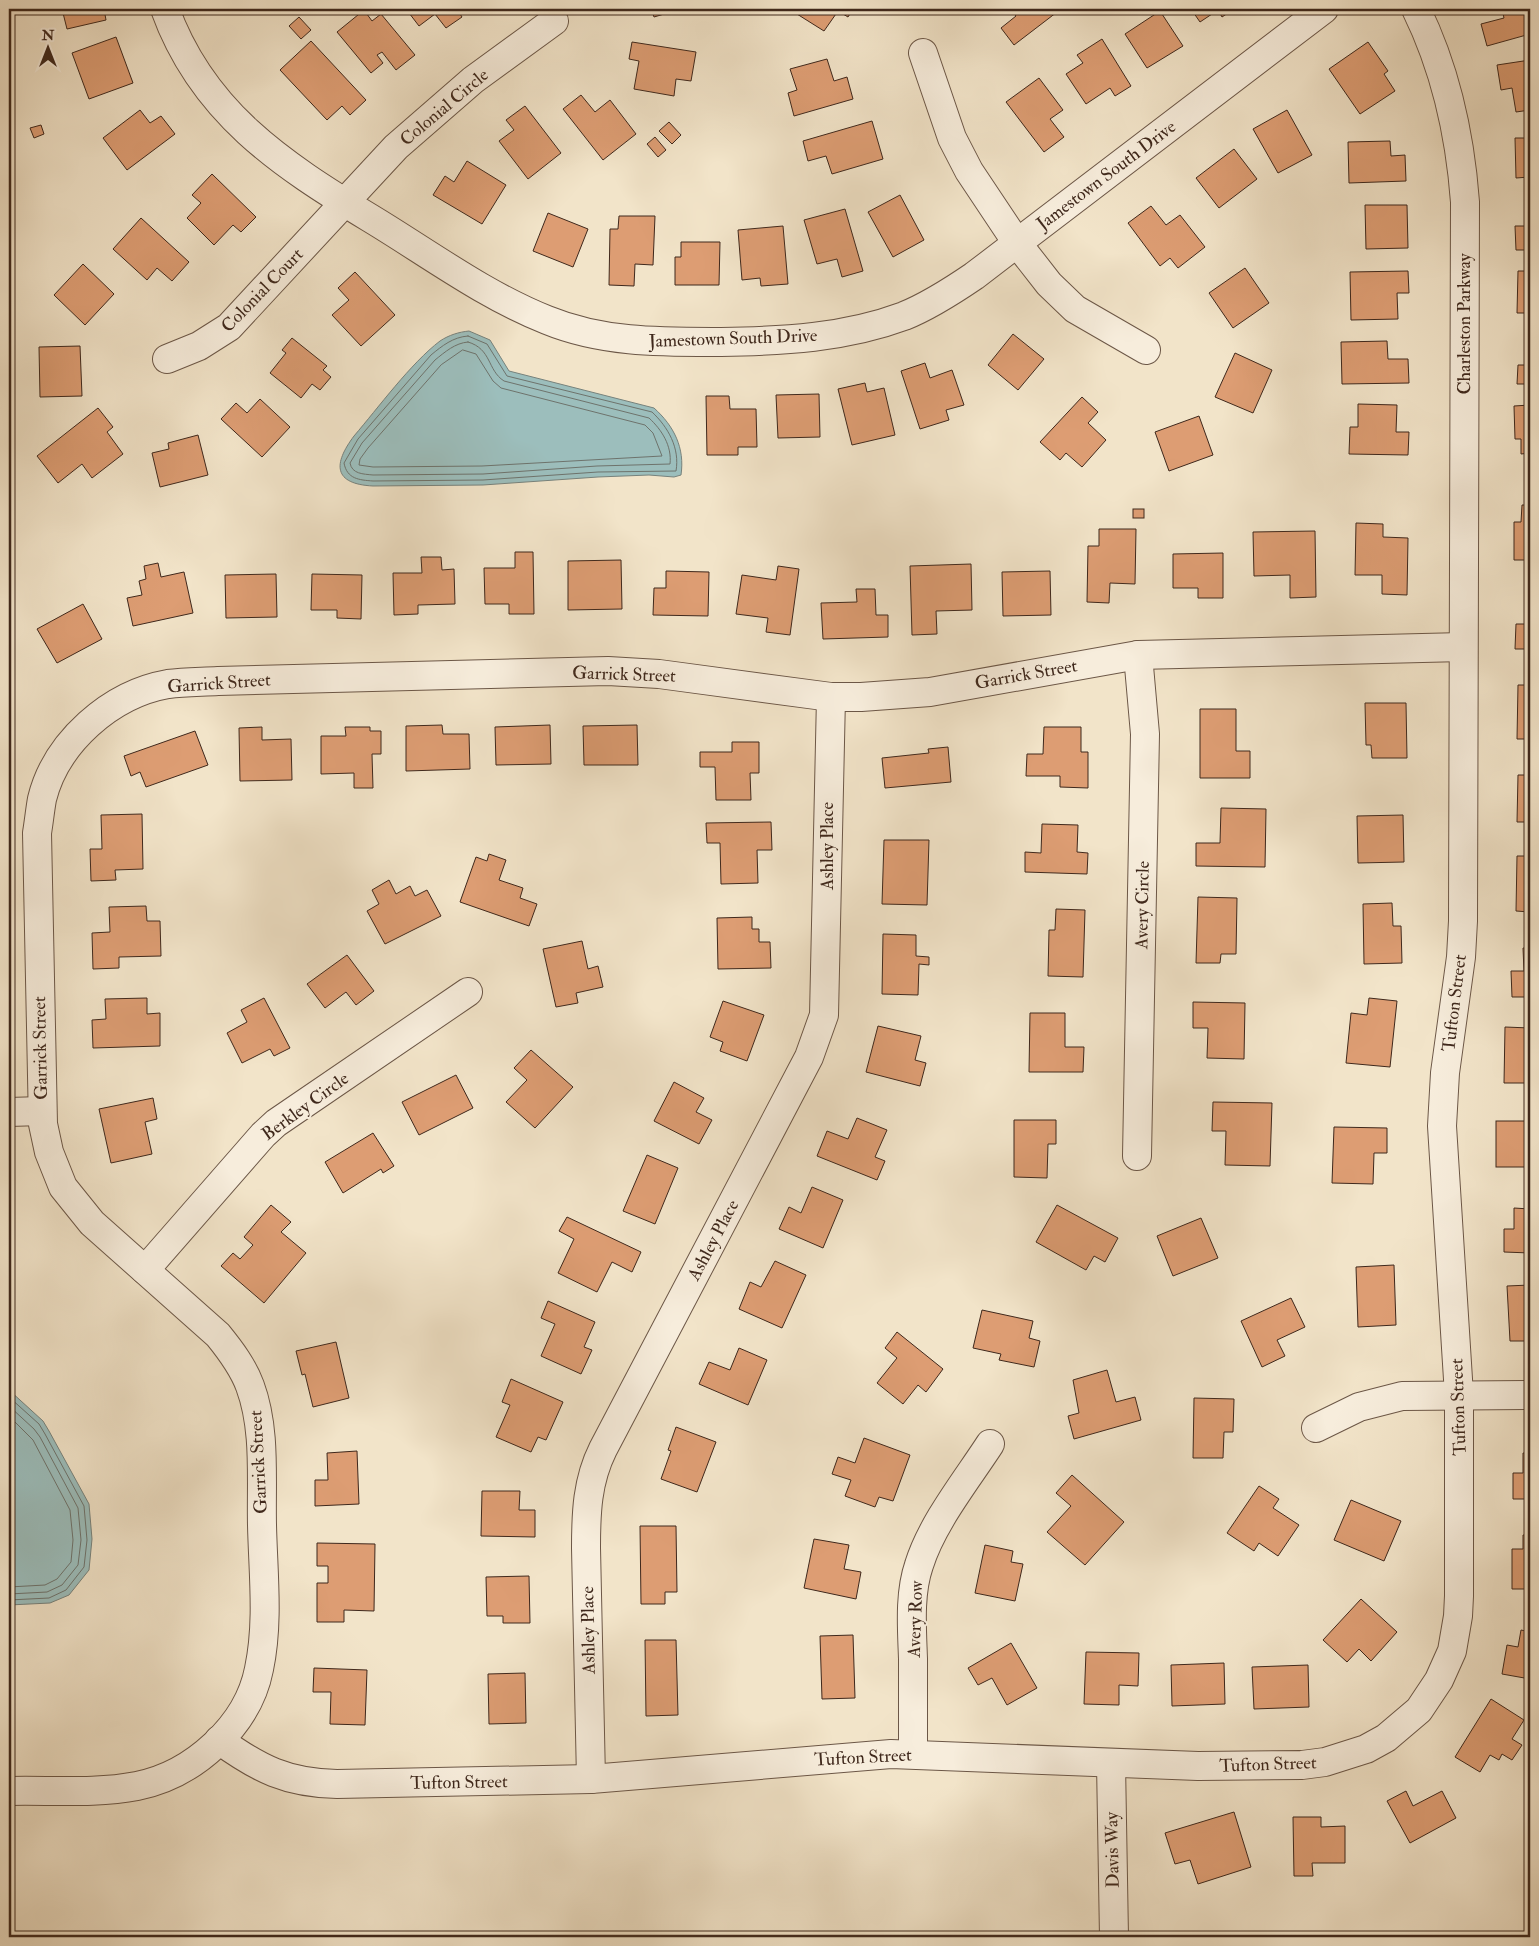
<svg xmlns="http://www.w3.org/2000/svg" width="1539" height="1946" viewBox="0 0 1539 1946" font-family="'IM FELL Double Pica',serif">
	<rect width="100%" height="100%" fill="#f2e4c9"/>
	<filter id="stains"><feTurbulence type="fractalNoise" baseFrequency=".004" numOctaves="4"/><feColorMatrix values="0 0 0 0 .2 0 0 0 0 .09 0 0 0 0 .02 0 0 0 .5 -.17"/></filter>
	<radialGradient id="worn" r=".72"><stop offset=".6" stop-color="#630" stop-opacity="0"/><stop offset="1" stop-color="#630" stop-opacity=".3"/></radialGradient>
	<!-- water -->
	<g fill="#9cbebc" stroke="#77827c">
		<path d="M469,331l21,9 19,31 145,37c20,18 31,40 27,67l-7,2 -25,-2 -51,2 -115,8 -110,1c-40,-2 -40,-22 -19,-50 24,-28 57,-73 86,-95 9,-6 19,-9 29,-10z"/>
		<polygon points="9,1390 43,1421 49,1431 89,1504 92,1539 89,1570 69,1595 50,1603 9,1605"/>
	</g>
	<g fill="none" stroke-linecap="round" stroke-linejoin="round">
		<!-- shore -->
		<g stroke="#6e736c" stroke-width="1">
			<path d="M468,336l19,8 20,32 145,36c16,15 28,36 24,59l-78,1 -115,8 -110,1c-14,-1 -26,-2 -29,-18l14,-24 73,-84c11,-9 22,-18 37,-19z"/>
			<path d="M468,342c24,7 19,28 36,39l145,37c13,12 23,28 21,46l-73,2 -114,8 -110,1c-10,-1 -21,-1 -23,-12l12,-20 73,-83c10,-8 20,-17 33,-18z"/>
			<polygon points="463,350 476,354 493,381 501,388 645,425 653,433 662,456 482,466 373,467 359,465 360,459 368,448 441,365"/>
			<polyline points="9,1397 39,1424 45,1434 84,1506 87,1540 84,1567 66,1590 49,1598 9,1600"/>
			<polyline points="9,1406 34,1429 40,1437 78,1508 81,1540 78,1565 62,1585 47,1592 9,1594"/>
			<polyline points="9,1416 33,1440 70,1510 73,1540 71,1562 57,1579 45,1585 9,1587"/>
		</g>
	</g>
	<!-- building -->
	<g fill="#dd9d73" stroke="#3f281c">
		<polygon points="62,9 104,9 106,20 67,29"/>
		<polygon points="406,9 457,9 462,17 446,28 435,14 419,26"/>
		<polygon points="651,9 681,9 654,17"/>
		<polygon points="789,9 853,9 848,17 838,11 824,31"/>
		<polygon points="1011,9 1061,9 1014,45 1001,28 1016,16"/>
		<polygon points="1191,9 1234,9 1222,17 1218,10 1200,22"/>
		<polygon points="1502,9 1530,9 1530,34 1487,46 1481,24 1504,18"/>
		<polygon points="364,10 372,21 381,14 415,55 396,70 382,52 377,55 383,63 371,73 337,32"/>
		<polygon points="1160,11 1183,46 1147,68 1125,34"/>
		<polygon points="299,17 311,30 301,39 289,26"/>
		<polygon points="116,37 133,83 89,99 72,53"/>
		<polygon points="1102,39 1131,86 1115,96 1110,88 1086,104 1066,74 1083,63 1077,55"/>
		<polygon points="311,41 366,100 350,115 342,106 327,120 280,70"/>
		<polygon points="632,42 696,52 691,81 676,79 674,96 634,89 639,61 629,59"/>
		<polygon points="1368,42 1388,71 1384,74 1395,91 1360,114 1329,69"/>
		<polygon points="827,59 834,81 847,77 853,99 794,116 788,93 797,90 790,69"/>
		<polygon points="1530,60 1530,110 1516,112 1512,88 1501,90 1497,65"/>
		<polygon points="1039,78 1063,110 1050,119 1064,137 1044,152 1006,102"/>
		<polygon points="581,95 595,112 610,100 636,134 603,160 563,109"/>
		<polygon points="525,106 561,153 528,179 499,141 514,130 506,120"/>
		<polygon points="140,110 150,123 161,116 175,134 127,170 103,138"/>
		<polygon points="1287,110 1312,155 1278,173 1253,129"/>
		<polygon points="872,121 883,159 832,174 826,156 808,161 803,141"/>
		<polygon points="669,122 681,135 672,144 659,131"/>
		<polygon points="41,125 44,134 34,138 30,128"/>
		<polygon points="655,137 666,150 658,157 647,144"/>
		<polygon points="1515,138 1530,138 1530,177 1516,178"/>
		<polygon points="1390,141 1391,156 1405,155 1406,181 1349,183 1348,142"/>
		<polygon points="1234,149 1257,179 1219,208 1196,178"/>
		<polygon points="467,161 506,185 482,224 433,195 445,176 454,182"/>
		<polygon points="212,174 256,217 241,232 233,225 214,245 187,218 201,203 192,195"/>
		<polygon points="900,195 924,240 893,257 868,212"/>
		<polygon points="1365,205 1407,205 1408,248 1366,249"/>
		<polygon points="1151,206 1166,225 1180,215 1205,247 1178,268 1170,258 1160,266 1128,223"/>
		<polygon points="845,209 863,271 842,277 837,259 817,264 804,220"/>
		<polygon points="548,213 588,229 573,267 533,251"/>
		<polygon points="619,216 655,216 653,265 635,264 634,286 609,285 610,229 618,229"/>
		<polygon points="141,218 189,262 172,281 157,268 147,280 113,249"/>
		<polygon points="783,226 788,284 761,286 760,278 742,280 738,230"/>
		<polygon points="1515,226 1530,226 1530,250 1516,250"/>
		<polygon points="681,242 720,242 719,285 675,285 675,257 681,257"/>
		<polygon points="83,264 114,294 85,325 54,295"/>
		<polygon points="1245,268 1269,303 1233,328 1209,293"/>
		<polygon points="1408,271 1409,293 1397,293 1398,319 1351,320 1350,272"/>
		<polygon points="1518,271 1530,271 1530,313 1517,313"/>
		<polygon points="355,272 395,315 361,346 332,315 349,300 338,288"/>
		<polygon points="1013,334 1044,359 1018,390 988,365"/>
		<polygon points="292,338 327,366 323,370 331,377 320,390 312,384 301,398 270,373 286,353 282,350"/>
		<polygon points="1529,338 1530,384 1517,384 1518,365 1528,365"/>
		<polygon points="1387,341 1388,359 1408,359 1409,383 1342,384 1341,342"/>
		<polygon points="80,346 82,396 40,397 39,347"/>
		<polygon points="1235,353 1272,370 1253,413 1215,397"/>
		<polygon points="925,363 930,378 952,370 964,405 946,410 949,420 920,429 901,371"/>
		<polygon points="865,383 867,392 884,388 895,435 852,445 838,389"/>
		<polygon points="819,394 820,437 778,438 776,395"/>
		<polygon points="706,396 729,396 730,409 756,409 757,447 738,447 738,455 707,455"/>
		<polygon points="1082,397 1098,412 1088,423 1106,440 1082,467 1066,453 1060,460 1040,442"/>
		<polygon points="260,399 290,427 262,457 221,419 236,403 247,413"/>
		<polygon points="1358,404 1397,405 1396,432 1409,432 1408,455 1349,454 1350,427 1358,427"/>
		<polygon points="1530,405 1530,453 1521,454 1521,439 1515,439 1514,406"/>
		<polygon points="98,408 113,427 107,432 123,454 92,478 82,464 58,483 37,456"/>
		<polygon points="1199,416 1213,455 1169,471 1155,432"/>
		<polygon points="198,435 208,475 160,487 152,453 169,449 168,443"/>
		<polygon points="1522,505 1530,505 1530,560 1514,560 1514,522 1521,522"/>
		<rect x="1133" y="509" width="11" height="9"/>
		<polygon points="1356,523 1383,524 1383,537 1408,538 1407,595 1382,594 1382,575 1355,575"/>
		<polygon points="1099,529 1136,529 1135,584 1110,583 1109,603 1087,602 1088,546 1099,546"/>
		<polygon points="1315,531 1316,597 1290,598 1290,575 1254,576 1253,532"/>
		<polygon points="515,552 533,552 534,614 509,614 509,604 485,604 484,568 515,568"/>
		<polygon points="1223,553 1223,598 1198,598 1198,588 1173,588 1173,554"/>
		<polygon points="421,557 441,557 442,570 454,569 455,604 418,605 418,614 394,615 393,573 422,573"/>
		<polygon points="621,560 622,609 568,610 568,561"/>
		<polygon points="158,563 161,577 184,572 193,613 133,626 127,598 142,595 139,581 146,579 144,566"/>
		<polygon points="971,564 972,610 936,611 937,634 912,635 910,566"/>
		<polygon points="778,566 799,569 790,635 766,632 768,618 736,614 742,575 776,580"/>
		<polygon points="666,571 709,572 708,616 653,615 654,588 666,588"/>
		<polygon points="1050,571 1051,615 1003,616 1002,572"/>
		<polygon points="276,574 277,617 226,618 225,575"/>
		<polygon points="312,574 362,575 361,619 337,618 337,610 311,610"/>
		<polygon points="856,589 875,589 876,615 888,615 888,637 823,639 821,603 857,602"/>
		<polygon points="1525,602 1530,603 1530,649 1515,649 1516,624 1525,624"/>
		<polygon points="83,604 102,639 57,663 37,629"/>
		<polygon points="1518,685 1530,685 1530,739 1517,739"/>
		<polygon points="1365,703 1406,703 1407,758 1372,758 1371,745 1366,745"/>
		<polygon points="1200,709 1236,709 1236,751 1250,751 1250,778 1200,778"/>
		<polygon points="442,725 443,734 469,734 470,769 406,771 406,726"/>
		<polygon points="550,725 551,764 496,765 495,727"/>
		<polygon points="637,725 638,765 584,765 583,726"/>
		<polygon points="262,727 262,740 291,739 292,780 240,781 239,728"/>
		<polygon points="345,727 370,727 370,731 381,731 381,754 372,754 373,788 354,788 354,773 321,774 321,736 346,736"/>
		<polygon points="1044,727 1081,727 1081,752 1088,752 1088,788 1060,787 1060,776 1026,776 1027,754 1043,754"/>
		<polygon points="195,731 208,765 146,787 140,772 131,776 124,756"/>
		<polygon points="732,742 759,742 759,773 750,773 751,800 716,800 715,767 700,767 700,752 732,752"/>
		<polygon points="948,747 951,782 885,788 882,758 929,753 928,749"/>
		<polygon points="1518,775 1530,775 1530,822 1517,822"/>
		<polygon points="1221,808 1266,809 1265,867 1196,866 1196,843 1220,843"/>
		<polygon points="142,814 143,869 115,870 116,880 91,881 90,849 102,849 101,815"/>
		<polygon points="1403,815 1404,862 1358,863 1357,816"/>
		<polygon points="771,822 772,850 757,850 758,883 721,884 720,843 707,843 706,823"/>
		<polygon points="1042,824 1078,825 1077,852 1088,853 1087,874 1025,872 1025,852 1041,853"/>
		<polygon points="884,840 929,840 927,905 882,904"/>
		<polygon points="489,854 506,860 499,880 523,888 520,898 537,904 529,926 460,902 476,857 487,861"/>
		<polygon points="1517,856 1530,856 1530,912 1516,911"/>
		<polygon points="389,880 396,894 410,886 415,896 427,890 441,916 385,944 367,911 379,904 372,890"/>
		<polygon points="1198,897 1237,898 1236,954 1221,954 1220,963 1196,963"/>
		<polygon points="1392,903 1393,926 1401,926 1402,963 1364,964 1363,904"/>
		<polygon points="146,906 147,921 160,921 161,956 119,957 119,968 93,969 92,933 110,932 109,907"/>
		<polygon points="1056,909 1085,910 1083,977 1048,976 1049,930 1055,930"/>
		<polygon points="752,917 752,929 759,929 759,942 770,942 771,968 718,969 717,918"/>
		<polygon points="883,934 916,935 916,956 929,957 929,965 919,964 918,995 882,994"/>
		<polygon points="582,941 588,969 598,966 603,987 576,993 578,1003 556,1007 543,949"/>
		<polygon points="1523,948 1530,948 1530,997 1512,997 1511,971 1524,971"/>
		<polygon points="347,955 374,991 356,1005 346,992 325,1008 307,984"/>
		<polygon points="147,998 147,1014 160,1013 160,1046 93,1048 92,1020 106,1019 105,999"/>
		<polygon points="264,998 290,1048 274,1056 270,1049 242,1063 227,1033 247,1022 241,1010"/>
		<polygon points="1369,998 1397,1001 1390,1067 1346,1063 1351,1013 1367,1015"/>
		<polygon points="723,1001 764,1015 747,1061 720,1051 723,1042 710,1037"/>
		<polygon points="1193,1002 1245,1003 1244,1059 1207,1058 1208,1028 1193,1028"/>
		<polygon points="1030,1013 1065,1013 1065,1047 1084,1047 1083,1072 1029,1072"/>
		<polygon points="878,1026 921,1036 915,1060 926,1063 920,1086 866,1072"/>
		<polygon points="1505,1027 1530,1028 1530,1083 1504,1083"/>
		<polygon points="531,1050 573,1087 535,1128 506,1102 527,1080 514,1068"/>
		<polygon points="456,1075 473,1108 419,1135 402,1102"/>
		<polygon points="674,1082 704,1098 696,1112 712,1120 699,1144 654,1121"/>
		<polygon points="153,1098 157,1119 145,1122 152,1154 111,1163 99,1109"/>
		<polygon points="1213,1102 1272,1103 1270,1166 1225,1165 1226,1131 1212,1131"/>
		<polygon points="857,1118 887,1130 875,1157 885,1161 877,1180 817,1156 827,1131 848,1139"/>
		<polygon points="1014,1120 1056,1120 1056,1144 1048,1144 1047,1178 1014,1177"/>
		<rect x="1496" y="1121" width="34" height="46"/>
		<polygon points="1334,1127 1387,1128 1387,1153 1374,1153 1373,1184 1332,1183"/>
		<polygon points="373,1133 394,1166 383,1173 381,1169 343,1193 325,1162"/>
		<polygon points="647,1155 678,1168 655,1224 623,1211"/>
		<polygon points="812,1187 843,1200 823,1248 779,1229 789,1207 801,1213"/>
		<polygon points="271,1205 291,1222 281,1232 306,1253 264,1303 221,1266 233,1253 240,1259 253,1245 244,1237"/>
		<polygon points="1057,1205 1118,1238 1105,1262 1094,1256 1086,1270 1036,1242"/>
		<polygon points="1514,1208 1530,1209 1530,1253 1504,1252 1504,1229 1514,1229"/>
		<polygon points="567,1217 641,1252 632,1272 612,1262 597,1292 558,1273 574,1239 559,1231"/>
		<polygon points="1201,1218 1218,1258 1173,1276 1157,1236"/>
		<polygon points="775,1261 806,1275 782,1328 739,1309 750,1282 761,1287"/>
		<polygon points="1394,1265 1396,1325 1358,1327 1356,1267"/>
		<polygon points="1530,1285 1530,1341 1510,1341 1507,1286"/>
		<polygon points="1291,1298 1305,1327 1277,1340 1285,1356 1262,1367 1241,1321"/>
		<polygon points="548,1301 595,1322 584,1347 592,1350 581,1374 541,1356 555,1324 541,1318"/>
		<polygon points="982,1310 1033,1321 1029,1338 1040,1341 1034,1367 999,1360 1001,1354 973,1348"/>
		<polygon points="897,1332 943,1369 926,1392 918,1385 903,1404 877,1383 897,1358 885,1348"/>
		<polygon points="336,1342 349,1398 313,1407 305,1374 302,1375 296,1351"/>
		<polygon points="739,1348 767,1360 748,1405 699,1384 709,1362 730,1370"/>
		<polygon points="1107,1370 1116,1402 1135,1397 1141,1420 1074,1439 1068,1416 1079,1413 1073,1380"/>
		<polygon points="511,1379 563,1402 546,1440 538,1437 531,1452 496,1437 510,1405 502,1402"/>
		<polygon points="1194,1398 1234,1399 1233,1432 1224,1432 1223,1458 1193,1458"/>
		<polygon points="676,1427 716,1442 697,1492 661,1479 671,1451 668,1450"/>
		<polygon points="864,1438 910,1455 893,1501 879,1497 875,1507 845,1496 851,1480 832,1474 838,1457 855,1463"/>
		<polygon points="357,1451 359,1504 315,1506 315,1480 328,1480 327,1453"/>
		<polygon points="1523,1453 1530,1453 1530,1499 1513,1499 1513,1473 1523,1473"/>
		<polygon points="1072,1475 1124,1522 1085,1565 1047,1532 1071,1506 1056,1493"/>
		<polygon points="1259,1486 1279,1499 1273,1508 1299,1525 1278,1556 1259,1543 1254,1551 1227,1533"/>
		<polygon points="482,1491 520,1491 519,1510 535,1510 535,1537 481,1536"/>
		<polygon points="1351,1500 1401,1521 1384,1561 1334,1540"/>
		<polygon points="640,1526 676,1526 677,1592 665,1592 665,1604 641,1604"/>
		<polygon points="1523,1535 1530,1535 1530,1589 1512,1589 1512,1549 1523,1549"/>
		<polygon points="814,1539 849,1545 844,1569 861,1572 856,1599 804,1588"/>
		<polygon points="317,1543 375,1544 374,1611 344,1610 344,1622 317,1622 317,1583 328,1583 328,1566 317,1566"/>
		<polygon points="985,1545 1013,1551 1011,1562 1023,1564 1015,1601 975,1593"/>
		<polygon points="529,1576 530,1623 503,1623 503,1616 487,1616 486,1577"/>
		<polygon points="1361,1599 1397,1632 1371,1661 1359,1649 1347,1662 1323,1640"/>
		<polygon points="1521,1630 1530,1632 1530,1679 1502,1674 1507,1645 1518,1647"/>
		<polygon points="853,1635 855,1698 822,1699 820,1636"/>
		<polygon points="645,1640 676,1640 678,1715 646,1716"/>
		<polygon points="1011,1643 1037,1688 1007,1705 992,1678 978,1685 968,1668"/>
		<polygon points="1086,1652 1139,1653 1138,1686 1119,1685 1119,1705 1084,1704"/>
		<polygon points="1224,1663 1225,1704 1172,1706 1171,1665"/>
		<polygon points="1308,1665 1309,1707 1254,1709 1252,1667"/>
		<polygon points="314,1668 367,1670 365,1725 330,1724 331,1692 313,1692"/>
		<polygon points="525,1673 526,1723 489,1724 488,1674"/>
		<polygon points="1491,1699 1524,1720 1512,1739 1522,1745 1512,1760 1502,1754 1499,1760 1490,1755 1480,1772 1455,1757"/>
		<polygon points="1406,1791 1413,1806 1442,1791 1456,1818 1410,1843 1387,1801"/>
		<polygon points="1234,1812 1251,1867 1198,1884 1190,1860 1175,1864 1165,1833"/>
		<polygon points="1293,1817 1321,1817 1321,1827 1345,1826 1345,1863 1312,1863 1313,1876 1294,1876"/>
	</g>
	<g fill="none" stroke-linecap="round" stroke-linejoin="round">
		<!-- minor casing -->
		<g stroke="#6c5747" stroke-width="30">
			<g id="minor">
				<path d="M165,9c37,103 116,155 205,209 58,35 114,77 177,102 56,23 115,22 174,22 62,-1 124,-4 183,-26 25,-10 48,-25 70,-40l350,-267"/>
				<polyline points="923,53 952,138 969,171 1017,243 1049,284 1075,309 1146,350"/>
				<polyline points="167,359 199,346 229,327 396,147 473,80 554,21"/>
				<polyline points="9,1112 42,1111"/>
				<polyline points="1137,1156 1145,734 1138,655"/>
				<polyline points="145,1270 263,1135 276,1123 468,992"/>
				<polyline points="1316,1428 1359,1407 1402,1396 1530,1395"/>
				<path d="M219,1740c40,29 68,43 118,44l254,-5 300,-25 307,12 104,-1 23,-3 41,-13 20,-11 33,-28 20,-30 13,-29 6,-35 1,-20v-201l-17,-269 3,-53 16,-116 2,-36 2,-719c-5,-68 -19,-132 -49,-193"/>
				<path d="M913,1754c0,-31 0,-63 0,-95 -1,-30 -4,-65 6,-94 13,-42 47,-84 71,-121"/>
				<polyline points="1111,1763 1114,1937"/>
				<path d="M591,1779l-5,-231c0,-35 1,-67 17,-99l206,-392 15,-42 7,-318"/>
				<path d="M9,1791c42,-1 87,3 128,-5 56,-11 111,-60 122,-117 10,-47 4,-97 3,-144 -1,-46 4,-96 -12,-139 -7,-19 -19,-35 -32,-51l-126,-112 -29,-36 -14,-35 -6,-28 -6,-291c2,-12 3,-23 5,-34 14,-57 69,-105 126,-115 16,-2 33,-2 50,-3l390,-10 51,3 172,23h30l69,-5 208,-37 325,-8"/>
			</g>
		</g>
		<!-- minor -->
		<use href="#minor" stroke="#f7eddc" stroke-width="28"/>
	</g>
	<g text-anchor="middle" stroke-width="4" stroke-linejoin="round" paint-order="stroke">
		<!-- street labels -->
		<g font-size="18" fill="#3f281c" stroke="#f7eddc">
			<text transform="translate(444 107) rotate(-40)" y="6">Colonial Circle</text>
			<text transform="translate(1106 175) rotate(-37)" y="6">Jamestown South Drive</text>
			<text transform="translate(262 290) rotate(-46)" y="6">Colonial Court</text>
			<text transform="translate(1464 324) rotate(-90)" y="6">Charleston Parkway</text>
			<text transform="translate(733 338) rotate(-2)" y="6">Jamestown South Drive</text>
			<text transform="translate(624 674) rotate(2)" y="6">Garrick Street</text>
			<text transform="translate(1026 674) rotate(-10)" y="6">Garrick Street</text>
			<text transform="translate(219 683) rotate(-4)" y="6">Garrick Street</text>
			<text transform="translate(827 846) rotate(-90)" y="6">Ashley Place</text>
			<text transform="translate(1142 905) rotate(-89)" y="6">Avery Circle</text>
			<text transform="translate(1454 1003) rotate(-83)" y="6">Tufton Street</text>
			<text transform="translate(40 1048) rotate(-91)" y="6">Garrick Street</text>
			<text transform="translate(305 1106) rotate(-36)" y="6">Berkley Circle</text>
			<text transform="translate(713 1240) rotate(-62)" y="6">Ashley Place</text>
			<text transform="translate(1458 1407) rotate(-92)" y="6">Tufton Street</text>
			<text transform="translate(258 1462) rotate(-93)" y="6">Garrick Street</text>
			<text transform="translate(915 1619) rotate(-88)" y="6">Avery Row</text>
			<text transform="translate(588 1630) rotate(-91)" y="6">Ashley Place</text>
			<text transform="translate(863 1757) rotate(-3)" y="6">Tufton Street</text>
			<text transform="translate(1268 1764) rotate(-2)" y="6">Tufton Street</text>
			<text transform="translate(459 1782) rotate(-1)" y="6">Tufton Street</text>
			<text transform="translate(1112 1850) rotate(-91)" y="6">Davis Way</text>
		</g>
	</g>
	<!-- margin -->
	<rect width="1539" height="1946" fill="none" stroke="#f2e4c9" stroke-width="30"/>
	<rect x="10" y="10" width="1519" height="1926" fill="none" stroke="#3f281c" stroke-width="2.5"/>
	<rect x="15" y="15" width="1509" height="1916" fill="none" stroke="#3f281c"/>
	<!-- north arrow -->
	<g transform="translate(48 48)" stroke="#f7eddc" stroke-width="4" paint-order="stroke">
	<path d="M0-4L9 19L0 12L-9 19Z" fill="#3f281c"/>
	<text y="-8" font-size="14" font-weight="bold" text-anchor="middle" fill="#3f281c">N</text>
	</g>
	<rect width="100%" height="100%" filter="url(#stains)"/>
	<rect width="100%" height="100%" fill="url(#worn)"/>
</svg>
